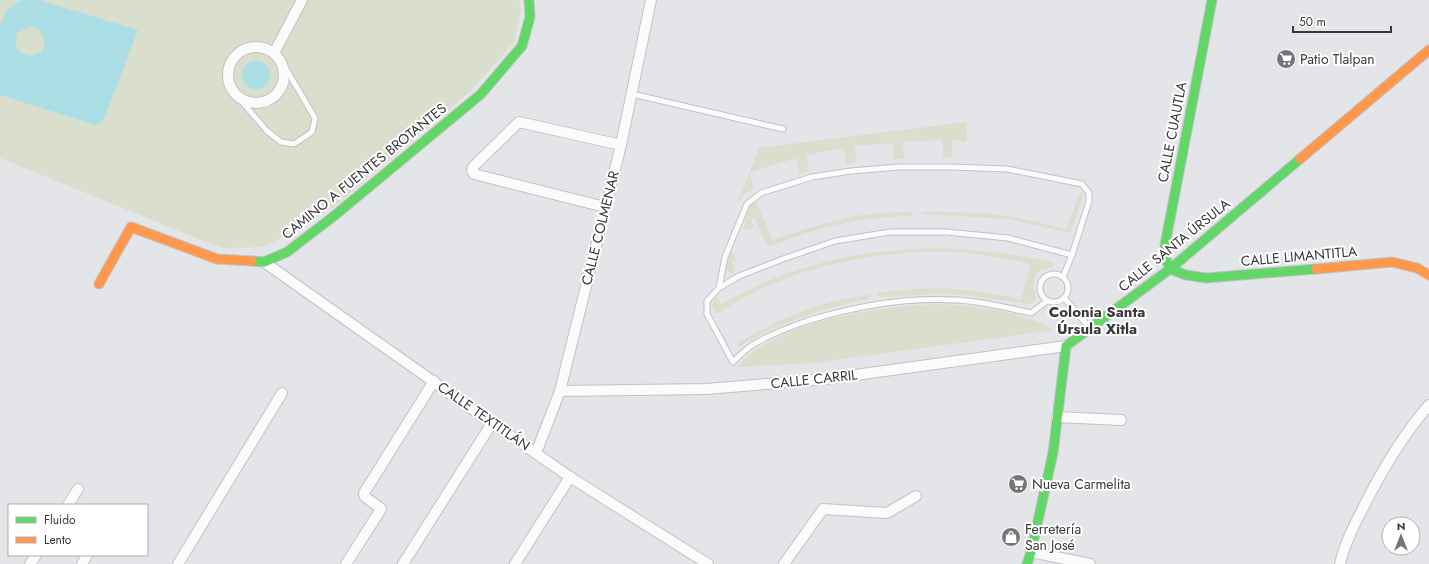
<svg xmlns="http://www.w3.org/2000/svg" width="1429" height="564" viewBox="0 0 1429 564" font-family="Jost,sans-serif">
	<rect width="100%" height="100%" fill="#e4e5e9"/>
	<!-- green -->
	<g fill="#dadecc">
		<polygon points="0,0 519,0 521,13 514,42 472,90 335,206 265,247 225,248 206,242 0,158"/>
		<polygon points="966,122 967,141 952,140 952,157 943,157 942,140 903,142 904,159 894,159 893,143 855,146 856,163 846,164 844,148 806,155 809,171 800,174 796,158 752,172 750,175 754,187 750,191 745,193 737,204 759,148"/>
		<path d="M1080,192l3,3v2l-13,36 -60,-14 -88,-5v-2c30,0 61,0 90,5 19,3 36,8 54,13z"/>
		<path d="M756,202l17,38c27,-10 54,-18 83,-24 19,-3 38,-4 58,-4l-2,4c-55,1 -94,11 -144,31l-14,-29 -3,1 3,8 -9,3 -2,-1 7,-25z"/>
		<path d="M936,248c39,1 77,6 116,14l2,3v2c-4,1 -7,1 -10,2 -15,7 -10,18 -8,29l-3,5 -4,1 -64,-9 -29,-1 -56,3 -2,-2v-2c29,-4 59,-6 89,-3 18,2 36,6 54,9l10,-35c-21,-4 -42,-9 -63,-11 -72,-6 -162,10 -225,45 -9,5 -17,11 -26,16l-5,-8 2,-8 3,-2 4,8c47,-26 97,-44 150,-51 22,-3 44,-4 65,-5z"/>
		<polygon points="730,252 733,252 736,260 732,262 735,270 732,273 729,273 726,269"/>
		<path d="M871,294l-3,5c-45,9 -88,23 -128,47h-3l-1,-2c25,-15 50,-27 78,-37 18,-6 38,-9 57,-13z"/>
		<path d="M935,304c41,2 83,5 119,26l-242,33 -76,4c5,-4 10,-10 15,-14 55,-36 121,-45 184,-49z"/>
	</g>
	<!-- water -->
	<g fill="#acdee5" fill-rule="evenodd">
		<path d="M26,0h13l99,30 -34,89 -8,6 -96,-30v-69l6,-15 13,-10zM31,26l9,4 5,13 -3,9 -11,4 -10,-3 -5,-6 1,-14z"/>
		<circle cx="256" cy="75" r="14"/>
	</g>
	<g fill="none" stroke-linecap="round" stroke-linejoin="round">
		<!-- lane casing -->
		<g stroke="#c1c2c5" stroke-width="7">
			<g id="lane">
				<polyline points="232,90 267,131 281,142 294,144 312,132 315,118 282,62"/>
				<polyline points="632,94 783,129"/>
				<circle cx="1054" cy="288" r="14"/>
				<polyline points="719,288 725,257 747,204 761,193 812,177 851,171 899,167 951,167 1007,169 1082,184 1089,193 1089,201 1072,255 1063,277"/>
				<polyline points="1064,298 1089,327"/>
				<path d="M1047,301l-16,12c-24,-5 -49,-12 -75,-13 -51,-3 -101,6 -149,21 -20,7 -39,14 -56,25 -6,4 -12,10 -18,16l-26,-48v-13l12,-13 20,-12 44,-17 52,-18 55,-9h56l62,6 64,17"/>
			</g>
		</g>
		<!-- street casing -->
		<g stroke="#c1c2c5" stroke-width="12">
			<g id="street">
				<circle cx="256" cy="75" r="28"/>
				<polyline points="274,53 302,0"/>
				<polyline points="605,207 474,174 472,171 473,167 519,122 621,145"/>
				<polyline points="264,262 492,423 570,477 708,564"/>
				<polyline points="560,391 706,389 826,379 1066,346"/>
				<polyline points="1057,417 1121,420"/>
				<polyline points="536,453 560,391 621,145 651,0"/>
				<polyline points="68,505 78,489"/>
				<polyline points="1031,552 1090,564"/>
				<polyline points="30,564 36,555"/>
				<polyline points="82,564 87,555"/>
				<polyline points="178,564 282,393"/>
				<polyline points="346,564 381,509 379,507 365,497 364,493 434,381"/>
				<polyline points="403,564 492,423"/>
				<polyline points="515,564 570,477"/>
				<polyline points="784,564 823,509 887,513 916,496"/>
				<path d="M1340,564c4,-19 14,-39 23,-56 18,-36 39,-72 66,-103"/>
			</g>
		</g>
		<!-- fast casing -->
		<g stroke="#c1c2c5" stroke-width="11">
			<g id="fast">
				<polyline points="1212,0 1165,245 1165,257 1170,269 1186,275 1206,278 1316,269"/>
				<polyline points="252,261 264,262 287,252 334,216 481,94 522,46 530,17 529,0"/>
				<polyline points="1027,564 1031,552 1053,453 1066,346 1170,269 1300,159"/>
			</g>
		</g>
		<!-- slow casing -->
		<g stroke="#c1c2c5" stroke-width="11">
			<g id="slow">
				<polyline points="1300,159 1429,50"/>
				<polyline points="1316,269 1392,262 1417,268 1429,275"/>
				<polyline points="99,284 131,227 217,259 252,261"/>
			</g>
		</g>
		<!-- lane -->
		<use href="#lane" stroke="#fbfbfc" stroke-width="5"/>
		<!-- street -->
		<use href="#street" stroke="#fbfbfc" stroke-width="10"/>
		<!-- fast -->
		<use href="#fast" stroke="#63d668" stroke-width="9"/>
		<!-- slow -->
		<use href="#slow" stroke="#ff974d" stroke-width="9"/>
	</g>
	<!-- icons -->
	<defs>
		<g id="supermarket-disc" transform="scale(1)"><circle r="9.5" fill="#757579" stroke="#fff"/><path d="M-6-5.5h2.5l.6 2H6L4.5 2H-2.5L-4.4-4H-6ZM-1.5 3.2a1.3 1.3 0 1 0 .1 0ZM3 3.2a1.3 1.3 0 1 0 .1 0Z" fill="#fff"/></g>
		<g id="shop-disc" transform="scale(1)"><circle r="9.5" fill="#757579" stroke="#fff"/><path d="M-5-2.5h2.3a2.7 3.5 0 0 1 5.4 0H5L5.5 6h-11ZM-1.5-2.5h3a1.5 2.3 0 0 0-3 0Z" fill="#fff"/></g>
	</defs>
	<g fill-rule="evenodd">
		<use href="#supermarket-disc" x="1286" y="59"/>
		<use href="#supermarket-disc" x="1018" y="484"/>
		<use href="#shop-disc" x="1011" y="537"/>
	</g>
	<g text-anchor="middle" stroke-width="4" stroke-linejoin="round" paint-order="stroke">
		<!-- poi labels -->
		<g font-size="14" fill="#39393c" stroke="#fff" text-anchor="start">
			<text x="1300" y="64">Patio Tlalpan</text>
			<text x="1032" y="489">Nueva Carmelita</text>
			<text x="1025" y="534">Ferretería<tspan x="1025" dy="16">San José</tspan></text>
		</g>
		<!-- street labels -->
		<g font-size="14" fill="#39393c" stroke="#fff">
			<text transform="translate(1172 132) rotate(-79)" y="5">CALLE CUAUTLA</text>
			<text transform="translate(364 171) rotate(-39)" y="5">CAMINO A FUENTES BROTANTES</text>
			<text transform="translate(600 228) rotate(-76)" y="5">CALLE COLMENAR</text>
			<text transform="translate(1174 245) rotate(-39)" y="5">CALLE SANTA ÚRSULA</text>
			<text transform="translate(1299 256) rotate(-5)" y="5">CALLE LIMANTITLA</text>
			<text transform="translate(814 379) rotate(-6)" y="5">CALLE CARRIL</text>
			<text transform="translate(484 416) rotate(35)" y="5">CALLE TEXTITLÁN</text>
		</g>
		<!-- neighbourhood labels -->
		<g font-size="15" font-weight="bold" fill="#39393c" stroke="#fff">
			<text x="1097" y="317">Colonia Santa<tspan x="1097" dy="17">Úrsula Xitla</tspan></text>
		</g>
	</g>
	<!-- legend -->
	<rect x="8" y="504" width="140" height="52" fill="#ffffff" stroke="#b0b0b1"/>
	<rect x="16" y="517" width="20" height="6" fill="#63d668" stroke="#b0b0b1"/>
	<text x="44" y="524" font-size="12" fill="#39393c">Fluido</text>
	<rect x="16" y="537" width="20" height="6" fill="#ff974d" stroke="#b0b0b1"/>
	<text x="44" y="544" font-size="12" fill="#39393c">Lento</text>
	<!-- north arrow -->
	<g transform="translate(1401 536)"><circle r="19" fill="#ffffff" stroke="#b0b0b1"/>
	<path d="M0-3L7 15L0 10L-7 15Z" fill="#757579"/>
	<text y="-6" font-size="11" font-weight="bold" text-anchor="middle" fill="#39393c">N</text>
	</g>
	<!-- scale -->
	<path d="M1293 26v6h98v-6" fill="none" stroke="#39393c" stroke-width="2"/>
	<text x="1299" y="26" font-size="12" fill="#39393c" stroke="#ffffff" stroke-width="3" paint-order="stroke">50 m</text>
</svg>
